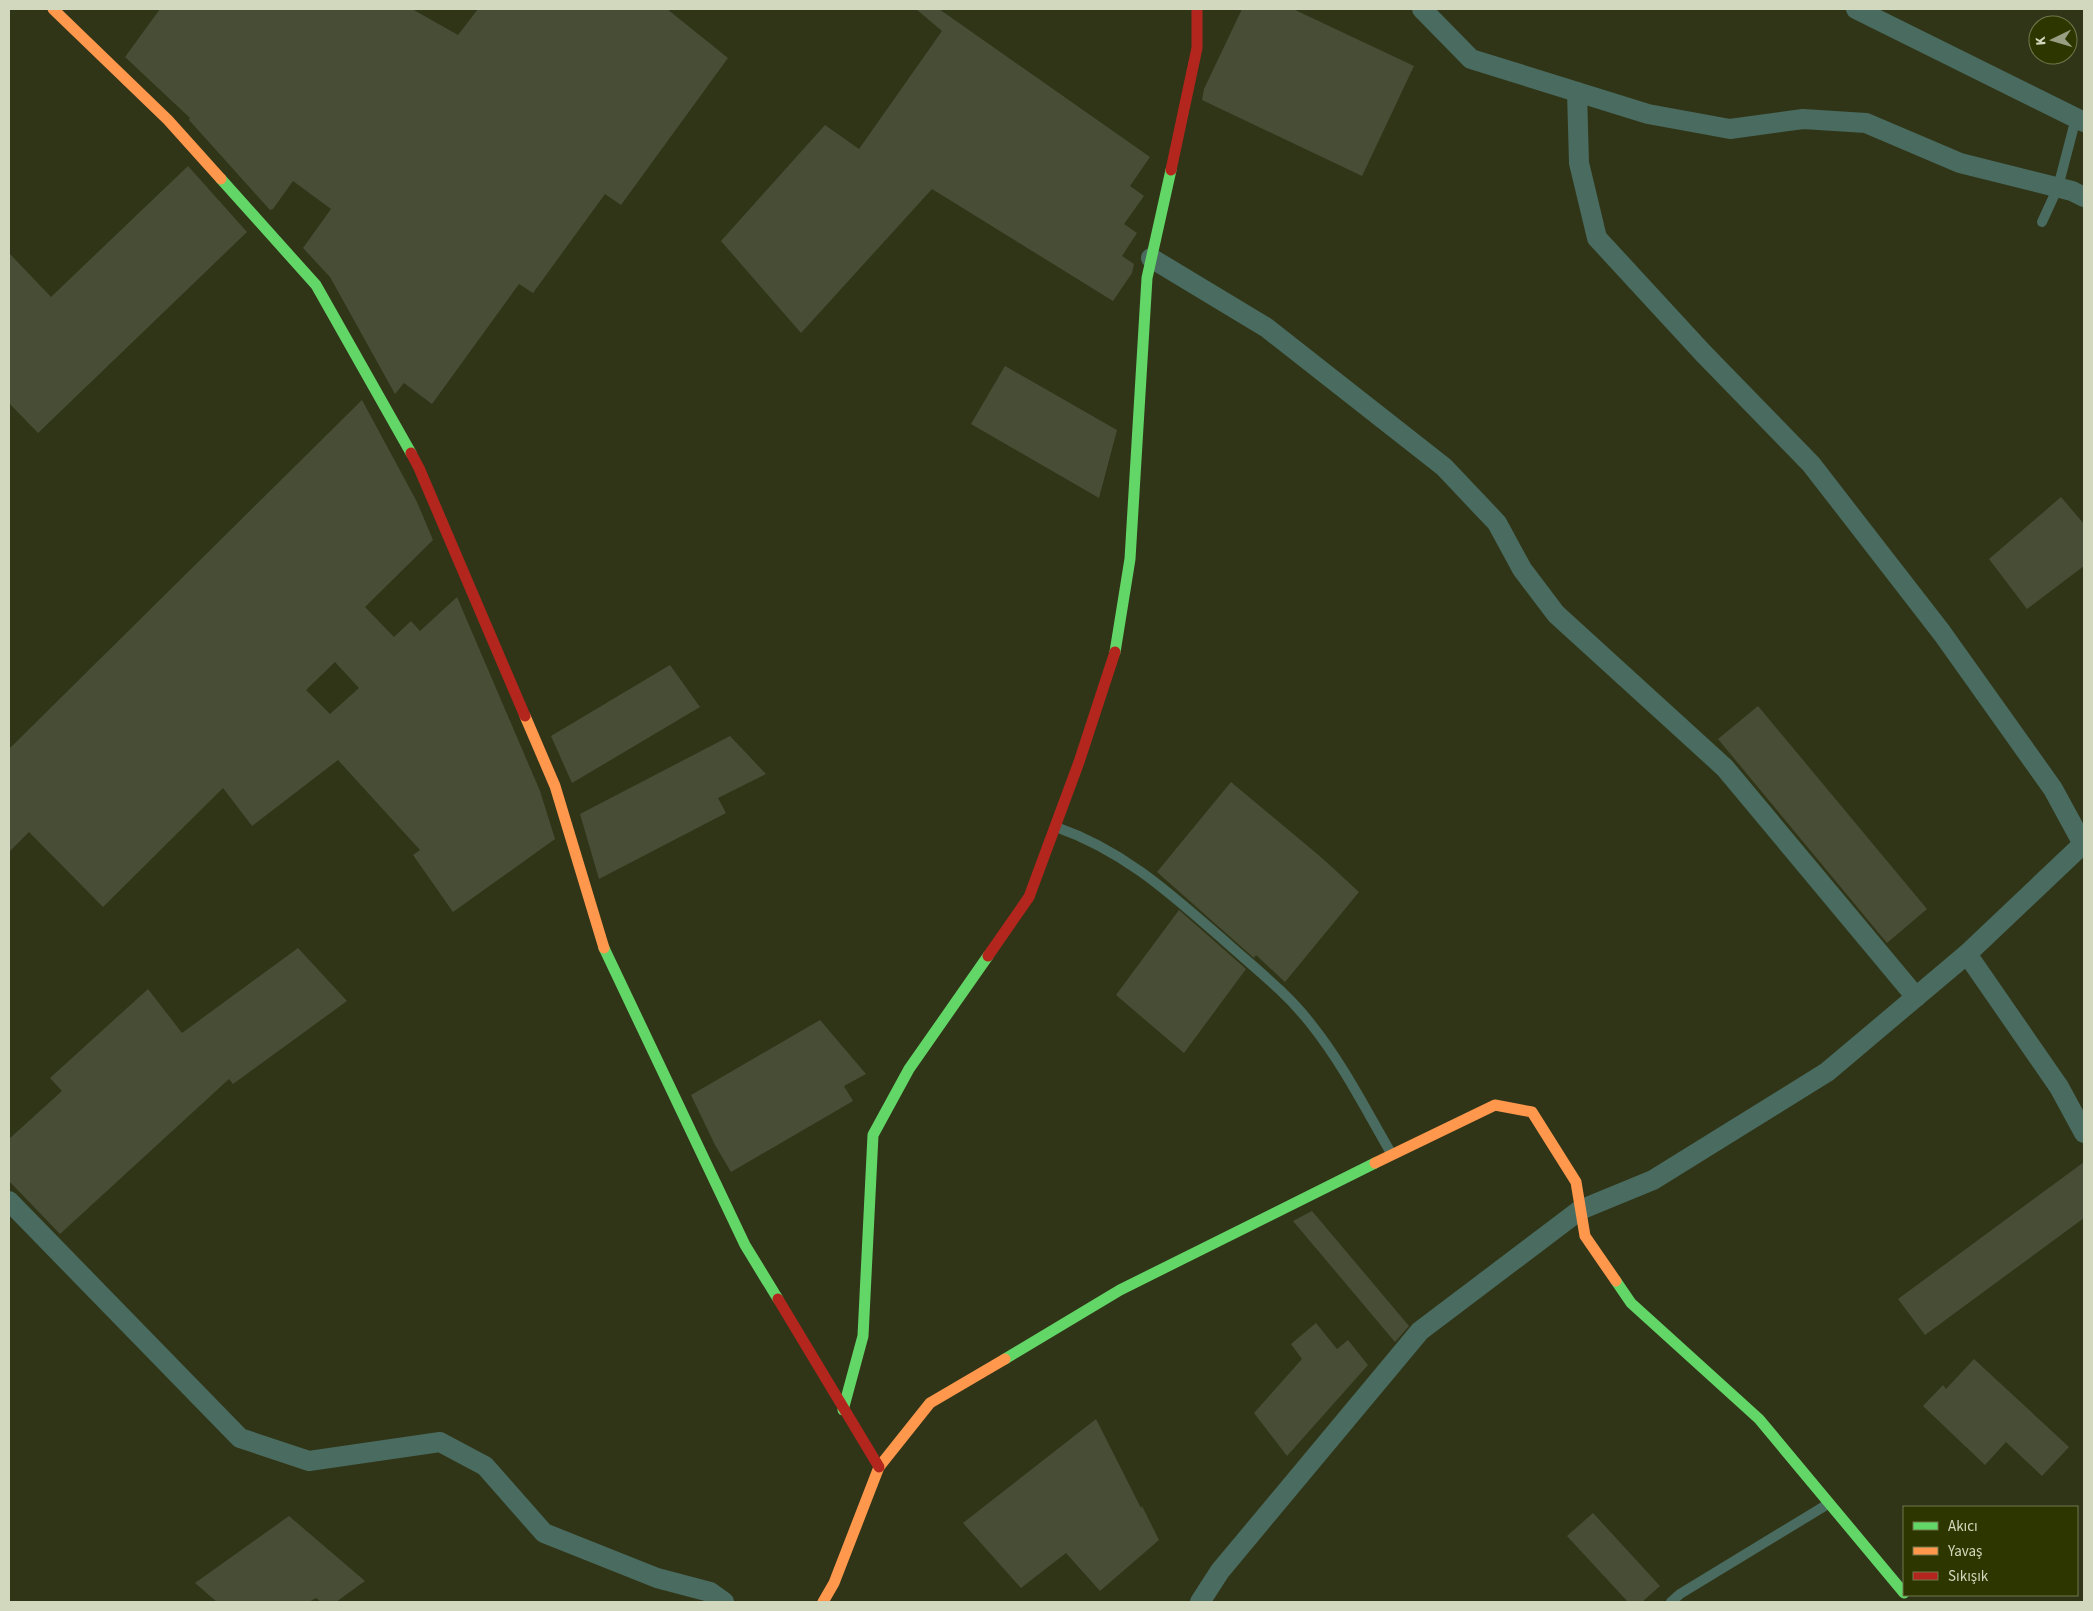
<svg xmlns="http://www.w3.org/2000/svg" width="2093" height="1611" viewBox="0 0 2093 1611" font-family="'Source Sans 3',sans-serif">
	<rect width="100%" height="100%" fill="#303518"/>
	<!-- building -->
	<g fill="#484d36" fill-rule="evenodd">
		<polygon points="160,9 412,9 458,35 478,9 667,9 728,58 621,205 605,194 533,293 519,284 432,404 404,383 395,394 330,277 303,248 331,209 293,181 273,209 270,210 189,120 190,118 125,57"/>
		<polygon points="916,9 939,9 1150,157 1130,186 1144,196 1124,224 1137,233 1122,256 1134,264 1132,273 1113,301 932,189 801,333 721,241 825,125 859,149 942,31"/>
		<polygon points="1242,9 1293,9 1414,66 1362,176 1202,100 1204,89"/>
		<polygon points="188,166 247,232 38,433 9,403 9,253 51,297"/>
		<polygon points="1005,366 1117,430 1099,498 971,424"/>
		<path d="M362,400l55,102 16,38 -68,67 29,30 17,-16 9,10 37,-34 83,194 15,48 -102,73 -40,-57 7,-5 -82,-90 -86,66 -29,-38 -120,119 -74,-75 -20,20v-103zM335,662l24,26 -29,26 -24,-24z"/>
		<polygon points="2061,497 2084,524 2084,566 2027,609 1989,559"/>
		<polygon points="670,665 700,707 572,783 551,736"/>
		<polygon points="1758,706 1927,909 1887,943 1718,739"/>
		<polygon points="730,736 766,774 718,798 726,813 599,879 580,814"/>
		<polygon points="1231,782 1322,858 1359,892 1285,982 1256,955 1254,958 1157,872"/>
		<polygon points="1179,910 1246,969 1184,1053 1116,995"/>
		<polygon points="298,948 347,1001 233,1084 229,1079 60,1234 9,1181 9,1139 62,1091 50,1078 148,989 182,1033"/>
		<polygon points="820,1020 866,1074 844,1086 853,1101 731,1172 715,1145 691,1095"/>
		<polygon points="2084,1162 2084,1218 1925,1335 1898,1299"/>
		<polygon points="1312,1211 1409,1326 1395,1342 1293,1221"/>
		<polygon points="1316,1323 1337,1349 1348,1340 1368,1365 1287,1456 1254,1413 1302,1359 1291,1344"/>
		<polygon points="1974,1359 2069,1447 2042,1476 2006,1442 1985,1465 1923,1406 1943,1385 1946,1389"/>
		<polygon points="1096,1419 1141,1508 1142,1506 1159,1540 1100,1591 1066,1553 1021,1588 963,1523"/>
		<polygon points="1593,1513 1660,1586 1642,1602 1628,1602 1567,1536"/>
		<polygon points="289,1516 365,1581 336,1602 321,1602 316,1598 309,1602 217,1602 195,1583"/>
	</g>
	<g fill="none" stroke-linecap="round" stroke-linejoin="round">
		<!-- lane -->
		<g stroke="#4a6b5f" stroke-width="10">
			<polyline points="2042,222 2058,187 2076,118"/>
			<path d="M1056,827c69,24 116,68 171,116 29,26 60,50 84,81 32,40 55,86 80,129"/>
			<polyline points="1671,1602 1680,1594 1828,1504"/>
		</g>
		<!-- street -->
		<g stroke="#4a6b5f" stroke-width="20">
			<polyline points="1422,9 1471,59 1648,114 1730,129 1803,119 1866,123 1960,163 2072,191 2084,197"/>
			<polyline points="1856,9 2084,122"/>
			<polyline points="1577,92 1579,163 1597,238 1703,353 1811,464 1942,633 2053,789 2084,846"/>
			<polyline points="1151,258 1267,328 1444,467 1497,523 1522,569 1556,614 1725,768 1916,997"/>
			<polyline points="1967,954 2059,1087 2084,1133"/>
			<polyline points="9,1201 240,1438 309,1461 440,1442 485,1466 544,1533 657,1578 710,1592 724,1602"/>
			<polyline points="1200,1602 1220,1571 1420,1331 1580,1210 1653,1180 1827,1072 1967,954 2083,844"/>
		</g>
		<!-- fast -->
		<g stroke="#63d668" stroke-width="11">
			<polyline points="221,179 316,285 411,453"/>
			<polyline points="1115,652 1130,559 1147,278 1171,170"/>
			<polyline points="604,948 745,1245 778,1299"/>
			<polyline points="1616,1281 1631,1303 1759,1419 1904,1593"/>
			<polyline points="1005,1359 1120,1290 1375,1163"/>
			<polyline points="843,1410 863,1336 873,1135 909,1069 988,956"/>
		</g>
		<!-- slow -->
		<g stroke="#ff974d" stroke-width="11">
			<polyline points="53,9 168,120 221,179"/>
			<polyline points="525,716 555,786 604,948"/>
			<polyline points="1375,1163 1495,1105 1532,1112 1576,1182 1585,1236 1616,1281"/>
			<polyline points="823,1602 834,1583 879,1467 930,1403 1005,1359"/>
		</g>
		<!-- jam -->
		<g stroke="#b3261e" stroke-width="11">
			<polyline points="1171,170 1197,48 1197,9"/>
			<polyline points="411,453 419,468 525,716"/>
			<polyline points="988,956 1029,897 1079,762 1115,652"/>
			<polyline points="778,1299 879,1467"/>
		</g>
	</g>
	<!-- border -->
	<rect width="2093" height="1611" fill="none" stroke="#d2d8bd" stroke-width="20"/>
	<!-- legend -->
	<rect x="1903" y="1506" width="175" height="90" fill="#2e3600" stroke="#70774c"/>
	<rect x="1913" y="1522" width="25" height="8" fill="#63d668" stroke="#70774c"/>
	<text x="1948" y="1531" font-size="15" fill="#d2d8bd">Akıcı</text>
	<rect x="1913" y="1547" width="25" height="8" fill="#ff974d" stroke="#70774c"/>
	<text x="1948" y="1556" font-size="15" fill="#d2d8bd">Yavaş</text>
	<rect x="1913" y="1572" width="25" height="8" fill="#b3261e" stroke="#70774c"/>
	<text x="1948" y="1581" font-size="15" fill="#d2d8bd">Sıkışık</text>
	<!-- north arrow -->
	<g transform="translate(2053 40) rotate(265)"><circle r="24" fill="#2e3600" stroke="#70774c"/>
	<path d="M0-4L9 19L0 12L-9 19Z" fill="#999f83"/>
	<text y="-8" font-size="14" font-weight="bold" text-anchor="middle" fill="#d2d8bd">K</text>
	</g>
</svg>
